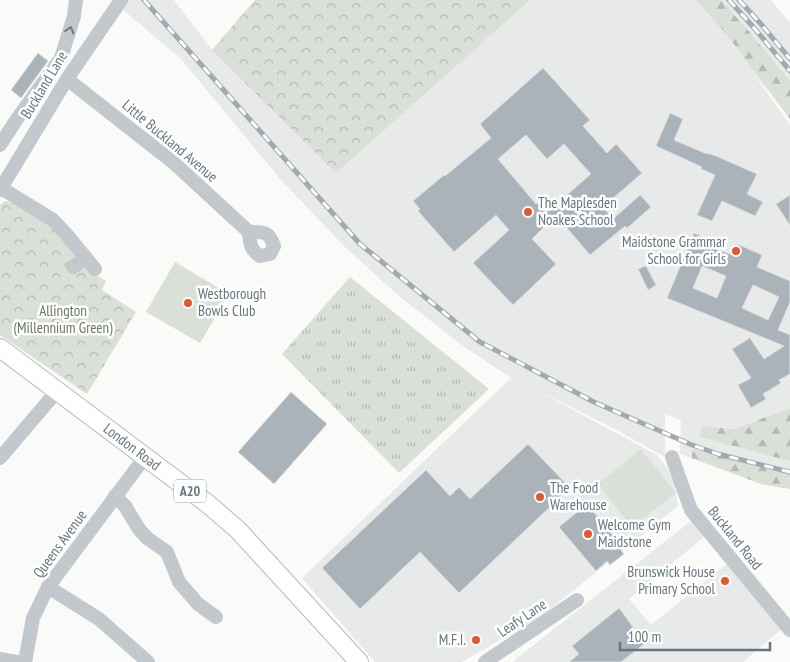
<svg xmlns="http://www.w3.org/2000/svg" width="790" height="662" viewBox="0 0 790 662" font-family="'PT Sans Narrow',sans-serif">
	<defs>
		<pattern id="grass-tufts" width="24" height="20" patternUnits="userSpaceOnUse" patternTransform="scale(1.25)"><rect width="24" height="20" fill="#dadfd7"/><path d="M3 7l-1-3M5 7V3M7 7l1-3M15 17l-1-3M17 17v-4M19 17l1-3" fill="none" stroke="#b4b9b4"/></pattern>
		<pattern id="forest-firs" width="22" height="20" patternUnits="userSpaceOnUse" patternTransform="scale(1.25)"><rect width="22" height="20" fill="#dadfd7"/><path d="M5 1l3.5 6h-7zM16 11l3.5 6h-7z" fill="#b4b9b4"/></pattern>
		<pattern id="park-crowns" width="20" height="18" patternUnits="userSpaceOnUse" patternTransform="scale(1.25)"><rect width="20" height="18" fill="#dadfd7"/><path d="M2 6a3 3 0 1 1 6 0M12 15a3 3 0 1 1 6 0" fill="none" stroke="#b4b9b4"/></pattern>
	</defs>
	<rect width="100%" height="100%" fill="#fafaf8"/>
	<!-- built -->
	<g fill="#e8e9e9">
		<polygon points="126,0 174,0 212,50 255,0 771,0 790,23 790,119 772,95 755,76 790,125 790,408 734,429 708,426 790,441 790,489 761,484 680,454 681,420 665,414 665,457 615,429 534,389 657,455 674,477 678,506 539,618 462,662 375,662 302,578 511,378 463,346 400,297 344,246 281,180 181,59 121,8"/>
		<polygon points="691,521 705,536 629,599 651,625 728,563 784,627 743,662 512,662"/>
	</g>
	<!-- grass -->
	<polygon fill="url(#grass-tufts)" points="350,277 489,389 399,473 282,354"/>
	<!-- forest -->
	<g fill="url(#forest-firs)">
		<polygon points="696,0 721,0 752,35 790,81 790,119 728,36"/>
		<polygon points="790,408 790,461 700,437 702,426 734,429"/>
		<polygon points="692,449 790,473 790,489 761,484 692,458"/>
	</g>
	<!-- park -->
	<g fill="url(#park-crowns)">
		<polygon points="255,0 530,0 336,173 212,50"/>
		<path d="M5,201l8,2 2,-2 28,16 32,35v8c8,9 20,14 31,21l-4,9 34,22 -49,82 -87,-59v-130z"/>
	</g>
	<!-- pitch -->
	<g fill="#dadfd7">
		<polygon points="175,262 229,294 200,343 146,312"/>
		<polygon points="641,449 676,493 632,527 598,484"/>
	</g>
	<!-- building -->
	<g fill="#aab3b9" stroke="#dcdcda" fill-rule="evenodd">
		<polygon points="38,53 48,61 21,98 11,90"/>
		<path d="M543,68l47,52 -7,6 24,27 9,-9 26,29 -39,34 10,12 27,-24 11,12 -24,21 -2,-2 -35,29 -34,-40 -24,24 24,25 -43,41 -40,-42 36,-33 -13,-15 -42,37 -36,-41 2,-2 -7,-8 31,-26 1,1 46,-38 -11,-14zM526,135l21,24 17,-15 27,30 -45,39 -9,-10 -1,1 -38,-45z"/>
		<polygon points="670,113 683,119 674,140 707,154 707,153 716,156 757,174 747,194 763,202 755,216 722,201 712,221 697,215 715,175 701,169 702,167 656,146"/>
		<polygon points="790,195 790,225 776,204"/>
		<path d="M694,233l17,8 -2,5 23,9 5,-11 25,11 -5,12 33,14v21l-12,28 12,5v39l-11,6 2,3 -18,11 3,5 -15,9 -13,-23 13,-7 -19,-29 18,-11 14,21 20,-13 -117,-48zM702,266l24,10 -9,22 -24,-10zM753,285l26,12 -11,23 -26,-12z"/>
		<polygon points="646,266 656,285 648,290 638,269"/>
		<polygon points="291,392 327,424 274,484 238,452"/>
		<polygon points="528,444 570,488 459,593 420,552 360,609 322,568 426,470 450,496 459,487 470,499"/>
		<polygon points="587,504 623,548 621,550 624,554 610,565 607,561 596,571 559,527"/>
		<polygon points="619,608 633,627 631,628 644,644 621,662 569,662 579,654 572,646"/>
	</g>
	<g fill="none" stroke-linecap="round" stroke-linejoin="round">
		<!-- major casing -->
		<g stroke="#b5babe" stroke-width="20">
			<g id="major">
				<path id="s1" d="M0,348l208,156 30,26 121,132"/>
			</g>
		</g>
		<!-- minor -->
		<g stroke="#c3c8cc" stroke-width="14">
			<polyline points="67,79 174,163 249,232"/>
			<polyline points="0,145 17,119 61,58 74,16 76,0"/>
			<polyline points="1,188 53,220 67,235 95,269"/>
			<polyline points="0,190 67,79 121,0"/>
			<path d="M249,232c15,0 20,-1 25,14l-4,8 -10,2c-10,-7 -10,-12 -11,-24z"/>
			<polyline points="73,267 86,258"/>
			<polyline points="672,457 691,510 790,630"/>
			<polyline points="0,458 57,391"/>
			<polyline points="115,496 125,506 139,529 147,538 167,552 179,582 198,604 216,617"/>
			<polyline points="48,587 99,619 148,662"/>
			<polyline points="0,659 17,662"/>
			<polyline points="25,662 33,618 48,587 145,457"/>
			<polyline points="485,662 577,600"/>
		</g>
		<!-- major -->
		<use href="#major" stroke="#fff" stroke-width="18"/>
		<!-- rail casing -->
		<g stroke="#a2aab0" stroke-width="5">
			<g id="rail">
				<polyline points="144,0 360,244 480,342 594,402 692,445 718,454 790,472"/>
				<polyline points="729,0 755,29 790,71"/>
				<polyline points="739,0 761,24 790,59"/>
			</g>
		</g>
		<!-- rail -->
		<use href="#rail" stroke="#fff" stroke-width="3" stroke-dasharray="9" stroke-linecap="butt"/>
	</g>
	<!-- one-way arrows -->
	<defs><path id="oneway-chevron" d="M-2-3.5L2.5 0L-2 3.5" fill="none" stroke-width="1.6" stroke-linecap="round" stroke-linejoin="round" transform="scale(1.25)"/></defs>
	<use stroke="#6a7a87" href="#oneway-chevron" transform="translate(70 30) rotate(-73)"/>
	<!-- markers -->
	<g fill="#e4572e" stroke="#fff" stroke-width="2">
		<circle cx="528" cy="212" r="5"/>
		<circle cx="736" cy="251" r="5"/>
		<circle cx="188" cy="303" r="5"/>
		<circle cx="540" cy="497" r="5"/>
		<circle cx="588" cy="534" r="5"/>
		<circle cx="725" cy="581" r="5"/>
		<circle cx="476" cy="640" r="5"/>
	</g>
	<g text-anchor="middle" stroke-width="5" stroke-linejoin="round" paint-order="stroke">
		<!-- shield labels -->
		<rect fill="#fff" stroke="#939fa8" stroke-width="1" x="174" y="479.5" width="32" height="23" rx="4"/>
		<g font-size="14" font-weight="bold" fill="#657683">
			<text x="190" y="496">A20</text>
		</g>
		<!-- street labels -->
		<g font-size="15" fill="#657683" stroke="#fff">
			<text transform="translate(44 85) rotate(-59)" y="5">Buckland Lane</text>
			<text transform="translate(170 141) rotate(40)" y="5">Little Buckland Avenue</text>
			<text dy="5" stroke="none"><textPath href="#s1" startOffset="165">London Road</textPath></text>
			<text transform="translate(735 538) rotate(51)" y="5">Buckland Road</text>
			<text transform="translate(60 544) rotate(-54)" y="5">Queens Avenue</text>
			<text transform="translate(522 618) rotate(-34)" y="5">Leafy Lane</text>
		</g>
		<!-- poi labels -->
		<g font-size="15" fill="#657683" stroke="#fff" text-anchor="start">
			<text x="538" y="208">The Maplesden<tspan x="538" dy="17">Noakes School</tspan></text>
			<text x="726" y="247" text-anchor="end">Maidstone Grammar<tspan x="726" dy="17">School for Girls</tspan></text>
			<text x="198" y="299">Westborough<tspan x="198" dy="17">Bowls Club</tspan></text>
			<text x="550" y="493">The Food<tspan x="550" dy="17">Warehouse</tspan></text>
			<text x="598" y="530">Welcome Gym<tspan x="598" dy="17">Maidstone</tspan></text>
			<text x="715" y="577" text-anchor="end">Brunswick House<tspan x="715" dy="17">Primary School</tspan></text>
			<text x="466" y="645" text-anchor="end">M.F.I.</text>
		</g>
		<!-- park labels -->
		<g font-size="15" fill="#687a64" stroke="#fff">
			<text x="63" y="316">Allington<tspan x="63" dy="17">(Millennium Green)</tspan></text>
		</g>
	</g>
	<!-- scale -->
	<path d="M620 642v8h150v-8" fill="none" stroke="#657683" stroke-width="2.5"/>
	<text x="628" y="642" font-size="15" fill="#657683" stroke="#ffffff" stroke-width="4" paint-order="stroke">100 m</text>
</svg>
